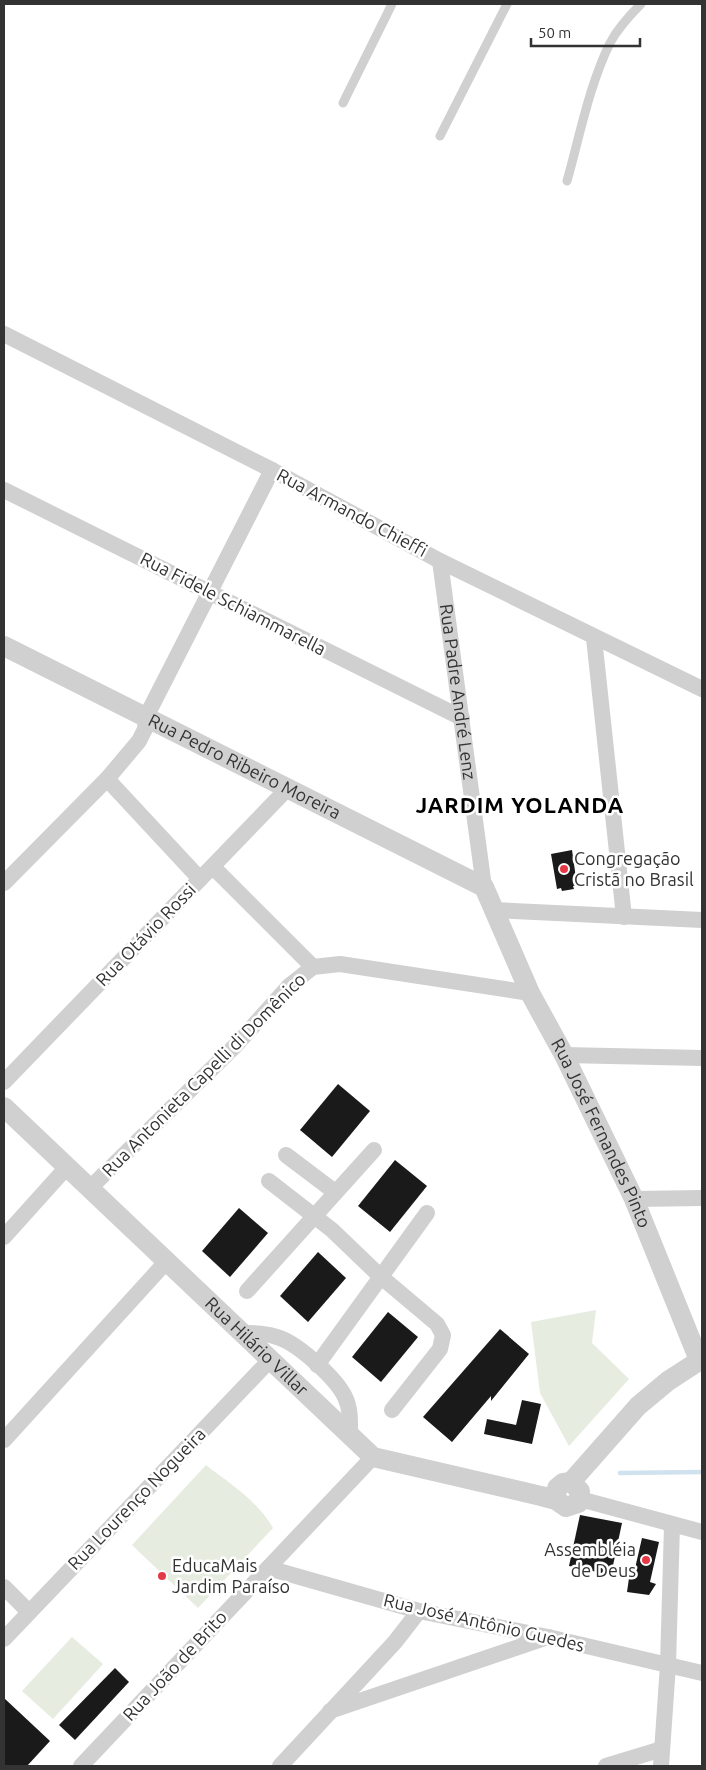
<svg xmlns="http://www.w3.org/2000/svg" width="706" height="1770" viewBox="0 0 706 1770" font-family="Ubuntu,sans-serif">
	<rect width="100%" height="100%" fill="#fff"/>
	<!-- green -->
	<g fill="#e6ecdf">
		<polygon points="596,1310 592,1343 629,1379 569,1446 540,1393 531,1322"/>
		<path d="M206,1465c24,19 51,35 67,63l-75,80 -66,-63z"/>
		<polygon points="72,1637 103,1664 53,1719 22,1691"/>
	</g>
	<g fill="none" stroke-linecap="round" stroke-linejoin="round">
		<!-- stream -->
		<polyline stroke="#cfe2ee" stroke-width="4.5" points="620,1473 702,1472"/>
	</g>
	<!-- building -->
	<g fill="#1a1a1a">
		<polygon points="572,850 577,885 573,886 574,889 562,891 561,888 557,889 551,854"/>
		<polygon points="338,1084 370,1111 332,1157 300,1130"/>
		<polygon points="395,1160 427,1186 390,1232 358,1206"/>
		<polygon points="239,1208 268,1233 230,1277 202,1251"/>
		<polygon points="318,1252 346,1278 308,1322 280,1296"/>
		<polygon points="388,1312 418,1337 381,1382 352,1357"/>
		<polygon points="500,1329 529,1354 491,1401 491,1396 452,1442 423,1417"/>
		<polygon points="522,1400 541,1404 532,1444 484,1434 487,1419 516,1425"/>
		<polygon points="580,1515 622,1523 611,1575 569,1566"/>
		<polygon points="642,1538 659,1542 650,1582 656,1584 649,1595 627,1592 629,1578 633,1577"/>
		<polygon points="115,1668 129,1682 75,1740 59,1725"/>
		<polygon points="4,1698 50,1741 27,1766 4,1766"/>
	</g>
	<g fill="none" stroke-linecap="round" stroke-linejoin="round">
		<!-- service -->
		<g stroke="#d0d0d0" stroke-width="9">
			<polyline points="343,103 392,4"/>
			<polyline points="440,136 507,4"/>
			<path d="M567,181c13,-46 22,-95 43,-138 8,-15 20,-28 31,-39"/>
		</g>
		<!-- minor -->
		<g stroke="#d0d0d0" stroke-width="16">
			<polyline points="4,334 272,470 440,561 702,689"/>
			<polyline points="4,490 462,718"/>
			<path id="s1" d="M440,561l44,326"/>
			<polyline points="594,638 624,917"/>
			<polyline points="107,779 200,879"/>
			<polyline points="213,867 313,967"/>
			<polyline points="4,883 107,779 139,741 145,729 146,717 272,470"/>
			<polyline points="494,910 702,920"/>
			<polyline points="564,1055 702,1058"/>
			<polyline points="4,1082 289,787"/>
			<polyline points="286,1155 335,1192"/>
			<polyline points="269,1181 332,1230 380,1276 437,1324 443,1335 440,1349 392,1410"/>
			<polyline points="89,1189 237,1044 289,986 313,967 340,964 530,993"/>
			<polyline points="634,1199 702,1198"/>
			<polyline points="4,1237 67,1167"/>
			<polyline points="247,1291 374,1150"/>
			<path d="M242,1333c13,0 25,0 38,5 19,7 56,40 65,59 6,12 5,26 5,39"/>
			<polyline points="317,1365 427,1213"/>
			<polyline points="4,1440 166,1262"/>
			<polyline points="580,1499 702,1532"/>
			<polyline points="268,1568 419,1611 548,1637 702,1673"/>
			<polyline points="4,1587 29,1612"/>
			<polyline points="4,1639 270,1360"/>
			<polyline points="330,1711 548,1637"/>
			<polyline points="81,1766 373,1457"/>
			<polyline points="280,1766 395,1642 419,1611"/>
			<polyline points="606,1766 662,1749"/>
			<polyline points="661,1766 668,1665 672,1525"/>
		</g>
		<!-- tertiary -->
		<g stroke="#d0d0d0" stroke-width="20">
			<path id="s2" d="M4,646l480,241 46,106 34,62 70,144 65,161"/>
			<path id="s3" d="M4,1107l369,350 168,39 15,4 10,7 12,-4 2,-12 -9,-9 -8,1 -6,5 -1,12"/>
			<polyline points="571,1482 638,1406 668,1381 702,1359"/>
		</g>
	</g>
	<!-- markers -->
	<g fill="#e63946" stroke="#fff" stroke-width="2">
		<circle cx="564" cy="869" r="5"/>
		<circle cx="646" cy="1560" r="5"/>
		<circle cx="162" cy="1576" r="5"/>
	</g>
	<g text-anchor="middle" stroke-width="5" stroke-linejoin="round" paint-order="stroke">
		<!-- street labels -->
		<g font-size="18" fill="#333" stroke="#fff">
			<text transform="translate(352 513) rotate(28)" y="6">Rua Armando Chieffi</text>
			<text transform="translate(233 604) rotate(27)" y="6">Rua Fidele Schiammarella</text>
			<text dy="6" stroke="none"><textPath href="#s1" startOffset="132">Rua Padre André Lenz</textPath></text>
			<text dy="6" stroke="none"><textPath href="#s2" startOffset="269">Rua Pedro Ribeiro Moreira</textPath></text>
			<text transform="translate(146 935) rotate(-46)" y="6">Rua Otávio Rossi</text>
			<text transform="translate(204 1075) rotate(-45)" y="6">Rua Antonieta Capelli di Domênico</text>
			<text dy="6" stroke="none"><textPath href="#s2" startOffset="810">Rua José Fernandes Pinto</textPath></text>
			<text dy="6" stroke="none"><textPath href="#s3" startOffset="348">Rua Hilário Villar</textPath></text>
			<text transform="translate(137 1499) rotate(-46)" y="6">Rua Lourenço Nogueira</text>
			<text transform="translate(484 1623) rotate(13)" y="6">Rua José Antônio Guedes</text>
			<text transform="translate(175 1666) rotate(-47)" y="6">Rua João de Brito</text>
		</g>
		<!-- poi labels -->
		<g font-size="18" fill="#333" stroke="#fff" text-anchor="start">
			<text x="574" y="865">Congregação<tspan x="574" dy="21">Cristã no Brasil</tspan></text>
			<text x="636" y="1556" text-anchor="end">Assembléia<tspan x="636" dy="21">de Deus</tspan></text>
			<text x="172" y="1572">EducaMais<tspan x="172" dy="21">Jardim Paraíso</tspan></text>
		</g>
		<!-- district labels -->
		<g font-size="22" font-weight="bold" letter-spacing="1" fill="#000" stroke="#fff">
			<text x="520" y="813">JARDIM YOLANDA</text>
		</g>
	</g>
	<!-- border -->
	<rect width="706" height="1770" fill="none" stroke="#333333" stroke-width="10"/>
	<!-- scale -->
	<path d="M531 38v8h109v-8" fill="none" stroke="#333333" stroke-width="2.5"/>
	<text x="538" y="38" font-size="15" fill="#333333" stroke="#ffffff" stroke-width="4" paint-order="stroke">50 m</text>
</svg>
